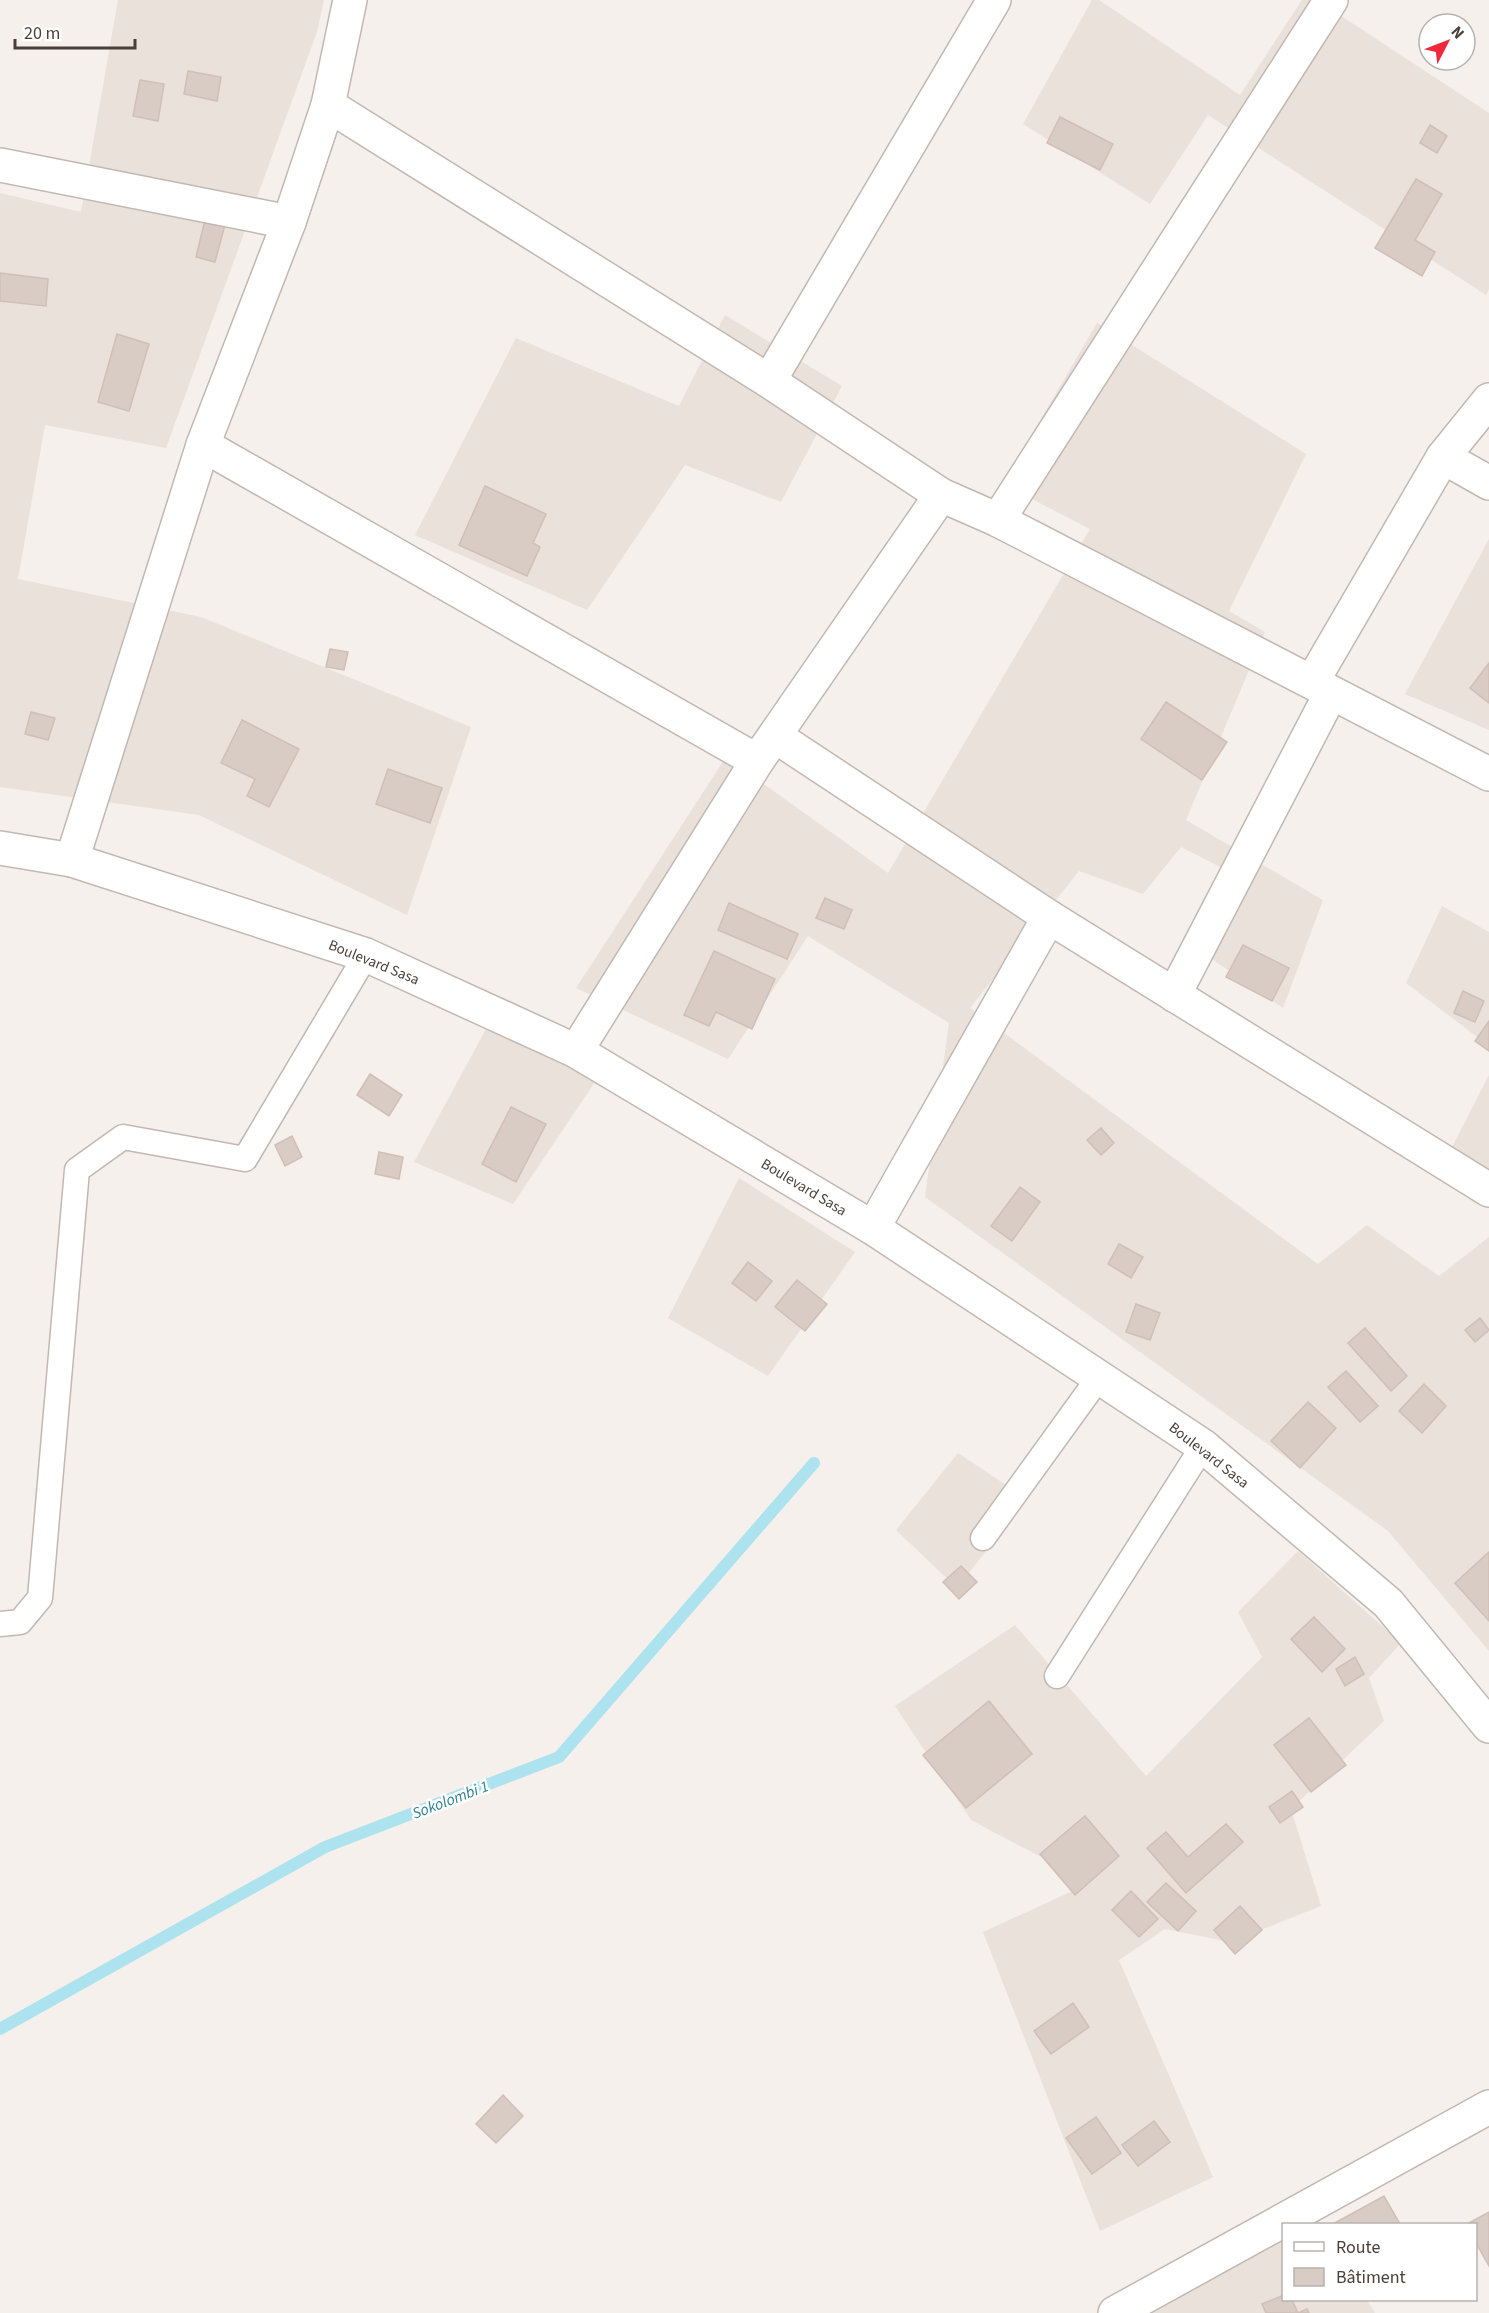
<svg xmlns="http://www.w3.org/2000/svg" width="1489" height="2313" viewBox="0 0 1489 2313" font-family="'Source Sans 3',sans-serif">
	<rect width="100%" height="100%" fill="#f5f0ec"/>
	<!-- residential -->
	<g fill="#e9e1da">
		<polygon points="118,0 324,0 317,32 166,448 45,425 18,579 201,617 471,727 407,915 199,815 0,787 0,193 81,212"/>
		<polygon points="1092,0 1099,0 1240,95 1302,0 1317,0 1489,113 1489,289 1486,295 1208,115 1150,204 1023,124"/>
		<polygon points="725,315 842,386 781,502 685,465 587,610 415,535 516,338 679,406"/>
		<polygon points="1097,323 1306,454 1229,611 1265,632 1186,820 1323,900 1283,1008 1183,939 1226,870 1181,847 1143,894 1079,871 970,1008 1318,1264 1367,1225 1439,1276 1489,1237 1489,1651 1388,1531 925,1197 949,1023 808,936 728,1059 576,988 726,757 888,873 1090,529 1003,484"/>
		<polygon points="1489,539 1489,730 1405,694"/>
		<polygon points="1442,906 1489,932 1489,1046 1406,983"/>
		<polygon points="486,1029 599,1076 513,1204 414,1162"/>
		<polygon points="1489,1075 1489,1189 1448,1155"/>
		<polygon points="739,1178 855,1252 768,1376 668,1318"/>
		<polygon points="958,1453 1027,1499 957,1588 896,1530"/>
		<polygon points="1298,1551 1401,1643 1369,1678 1384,1721 1291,1809 1321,1906 1230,1942 1165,1929 1119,1960 1213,2177 1100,2231 983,1932 1090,1883 971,1820 895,1706 1015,1625 1146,1776 1262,1657 1238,1612"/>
		<polygon points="1308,2204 1321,2224 1284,2224 1284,2300 1367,2300 1375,2313 1107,2313"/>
	</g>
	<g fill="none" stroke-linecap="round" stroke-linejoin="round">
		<!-- stream -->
		<polyline stroke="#ace3ee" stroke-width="12" points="0,2029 325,1847 559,1757 814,1463"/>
	</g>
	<!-- building -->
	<g fill="#d9ccc4" stroke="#d1bfb5" stroke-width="1.5">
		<polygon points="188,71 221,77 217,101 184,94"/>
		<polygon points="140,80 164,84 158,121 133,116"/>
		<polygon points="1060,117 1113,144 1100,170 1047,143"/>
		<polygon points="1430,125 1447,136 1437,153 1420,143"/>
		<polygon points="1416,179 1442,194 1415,240 1435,252 1422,276 1375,248"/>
		<polygon points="206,216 226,221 215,262 196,257"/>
		<polygon points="0,273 48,279 46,306 0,301"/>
		<polygon points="117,334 149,344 129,411 98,402"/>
		<polygon points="485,486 546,514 533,543 540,547 527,576 459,545"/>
		<polygon points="330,649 348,652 344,670 326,667"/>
		<polygon points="1489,663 1489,703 1470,688"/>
		<polygon points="1166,702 1227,742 1202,780 1141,739"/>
		<polygon points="31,712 55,718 48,740 25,734"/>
		<polygon points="242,720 299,749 269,807 247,796 255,779 221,763"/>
		<polygon points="388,769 442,788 430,823 376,804"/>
		<polygon points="825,898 852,910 844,929 816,918"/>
		<polygon points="729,903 798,934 787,959 718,930"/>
		<polygon points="1243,945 1289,968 1272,1001 1226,977"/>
		<polygon points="714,951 775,979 752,1029 716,1012 709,1026 684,1015"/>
		<polygon points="1463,991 1484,1001 1475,1022 1454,1013"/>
		<polygon points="1489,1021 1489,1051 1475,1041"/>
		<polygon points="370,1074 402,1095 389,1116 357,1095"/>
		<polygon points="511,1107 546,1124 516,1182 482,1164"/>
		<polygon points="1101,1128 1114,1143 1101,1155 1087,1140"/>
		<polygon points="292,1136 302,1157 285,1166 275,1145"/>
		<polygon points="379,1152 403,1157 399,1179 375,1174"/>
		<polygon points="1020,1187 1040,1202 1012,1241 991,1226"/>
		<polygon points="1119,1244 1143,1257 1131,1278 1108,1264"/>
		<polygon points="748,1262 772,1281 756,1301 732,1283"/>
		<polygon points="797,1280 827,1304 805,1331 775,1307"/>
		<polygon points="1136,1304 1160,1313 1150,1340 1126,1332"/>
		<polygon points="1480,1318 1489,1330 1475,1342 1465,1330"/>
		<polygon points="1365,1328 1407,1376 1391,1391 1348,1343"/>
		<polygon points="1346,1371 1378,1406 1360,1422 1328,1387"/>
		<polygon points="1424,1384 1446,1406 1422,1433 1399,1411"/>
		<polygon points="1308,1402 1336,1428 1300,1468 1271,1441"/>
		<polygon points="1489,1552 1489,1621 1455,1583"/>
		<polygon points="961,1566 977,1582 959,1599 943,1582"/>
		<polygon points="1314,1617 1345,1649 1322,1672 1291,1639"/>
		<polygon points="1355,1657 1364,1674 1345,1686 1336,1669"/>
		<polygon points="989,1701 1032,1754 966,1808 923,1755"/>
		<polygon points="1309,1718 1346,1765 1311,1792 1274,1745"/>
		<polygon points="1292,1791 1303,1807 1280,1823 1269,1807"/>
		<polygon points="1085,1816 1119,1856 1075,1895 1040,1854"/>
		<polygon points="1226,1824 1243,1842 1186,1893 1147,1848 1166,1832 1188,1857"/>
		<polygon points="1166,1883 1196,1911 1178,1931 1147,1902"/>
		<polygon points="1131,1891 1158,1919 1139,1937 1112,1910"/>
		<polygon points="1240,1906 1262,1930 1235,1954 1214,1930"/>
		<polygon points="1073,2003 1089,2027 1051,2054 1034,2031"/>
		<polygon points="503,2095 523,2116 496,2143 476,2124"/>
		<polygon points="1096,2117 1121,2153 1092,2174 1066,2138"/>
		<polygon points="1154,2121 1170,2142 1138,2166 1122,2145"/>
		<polygon points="1384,2196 1400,2224 1333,2224"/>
		<polygon points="1489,2212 1489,2266 1476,2243 1476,2224 1467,2224"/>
		<polygon points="1284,2295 1284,2300 1292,2300 1298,2313 1307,2309 1309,2313 1266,2313 1262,2304"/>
	</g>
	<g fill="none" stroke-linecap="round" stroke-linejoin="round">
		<!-- service casing -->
		<g stroke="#c3b8b1" stroke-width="27">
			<g id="service">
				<polyline points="983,1538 1100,1376"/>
				<polyline points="0,1624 20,1622 40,1598 77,1170 123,1137 245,1159 366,955"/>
				<polyline points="1057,1676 1203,1446"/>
			</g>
		</g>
		<!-- minor casing -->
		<g stroke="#c3b8b1" stroke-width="36">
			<g id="minor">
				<polyline points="328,105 769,381 941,495 998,520 1489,774"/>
				<polyline points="0,165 289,222"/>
				<polyline points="769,381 994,0"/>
				<polyline points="203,445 757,761"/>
				<polyline points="1443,457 1489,483"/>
				<polyline points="998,520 1331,0"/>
				<polyline points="1312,682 1443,457 1489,400"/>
				<polyline points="775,736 1049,917 1489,1190"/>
				<polyline points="72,860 203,445 289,222 328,105 350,0"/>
				<polyline points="1174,995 1331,693"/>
				<polyline points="576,1051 757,761 941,495"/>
				<polyline points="873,1228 1049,917"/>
			</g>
		</g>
		<!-- tertiary casing -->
		<g stroke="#c3b8b1" stroke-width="36">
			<g id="tertiary">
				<polyline points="0,848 72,860 366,955 576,1051 873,1228 1203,1446 1388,1603 1489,1726"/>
				<polyline points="1115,2313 1489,2107"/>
			</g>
		</g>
		<!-- service -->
		<use href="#service" stroke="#fff" stroke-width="24"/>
		<!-- minor -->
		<use href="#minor" stroke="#fff" stroke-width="33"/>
		<!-- tertiary -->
		<use href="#tertiary" stroke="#fff" stroke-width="33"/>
	</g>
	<g text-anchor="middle" stroke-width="5" stroke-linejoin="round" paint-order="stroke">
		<!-- street labels -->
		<g font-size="15" fill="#493f39" stroke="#fff">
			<text transform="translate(374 962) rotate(22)" y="5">Boulevard Sasa</text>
			<text transform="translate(804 1187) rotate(31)" y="5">Boulevard Sasa</text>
			<text transform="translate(1209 1455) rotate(38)" y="5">Boulevard Sasa</text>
		</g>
		<!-- water labels -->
		<g font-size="16" font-style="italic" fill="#2f8092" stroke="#fff">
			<text transform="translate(450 1799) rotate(-21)" y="6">Sokolombi 1</text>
		</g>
	</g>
	<!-- legend -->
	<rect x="1282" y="2223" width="195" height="78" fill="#ffffff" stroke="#b6b2b0" stroke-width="1.5"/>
	<rect x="1294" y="2242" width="30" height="9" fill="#ffffff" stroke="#b6b2b0" stroke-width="1.5"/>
	<text x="1336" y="2253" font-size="18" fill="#493f39">Route</text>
	<rect x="1294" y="2268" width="30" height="18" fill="#d9ccc4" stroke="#b6b2b0" stroke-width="1.5"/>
	<text x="1336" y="2283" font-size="18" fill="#493f39">Bâtiment</text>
	<!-- north arrow -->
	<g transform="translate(1447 42) rotate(48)"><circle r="28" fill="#ffffff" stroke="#b6b2b0" stroke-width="1.5"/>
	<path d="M0-4.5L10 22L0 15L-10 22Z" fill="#f0283b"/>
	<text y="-9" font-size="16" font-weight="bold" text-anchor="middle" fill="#493f39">N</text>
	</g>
	<!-- scale -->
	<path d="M15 39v9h120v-9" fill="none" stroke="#493f39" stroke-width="3"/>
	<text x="24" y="39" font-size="18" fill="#493f39" stroke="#ffffff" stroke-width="4.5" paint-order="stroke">20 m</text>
</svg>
